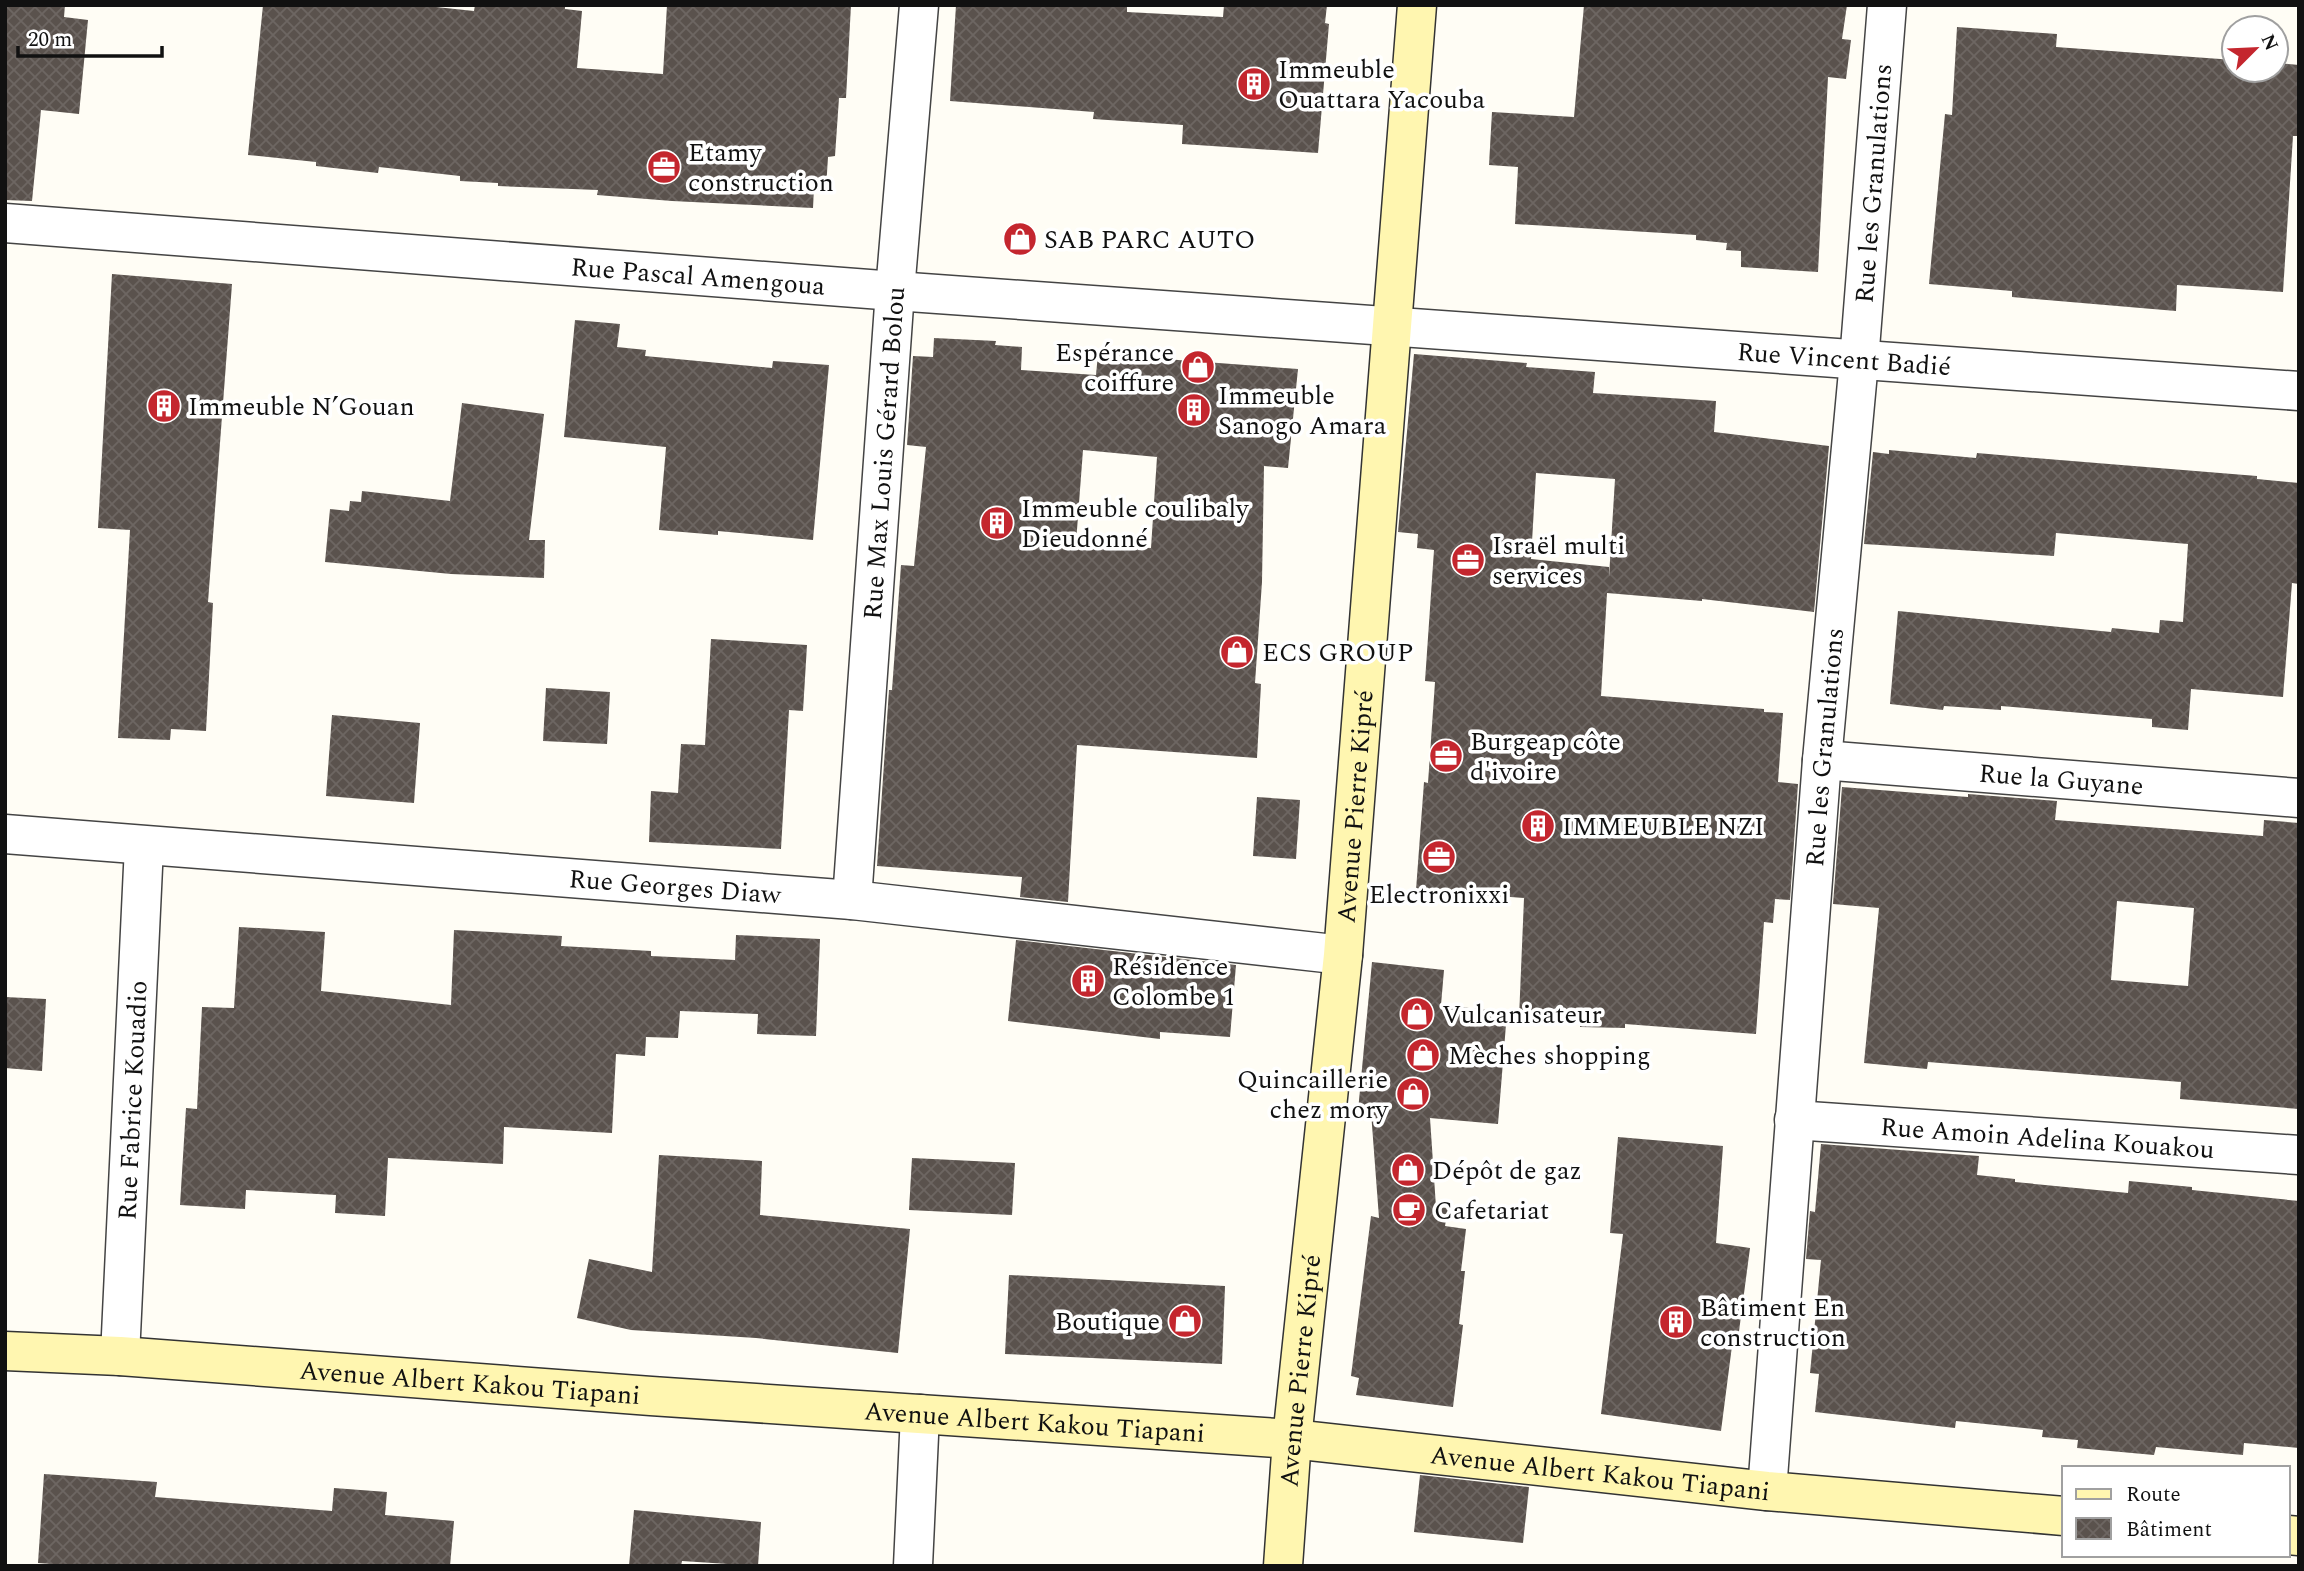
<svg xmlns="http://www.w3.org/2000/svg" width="2304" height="1571" viewBox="0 0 2304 1571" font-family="Spectral,serif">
	<defs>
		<pattern id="building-cross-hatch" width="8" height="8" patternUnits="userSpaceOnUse" patternTransform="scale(1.75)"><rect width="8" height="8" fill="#5a524d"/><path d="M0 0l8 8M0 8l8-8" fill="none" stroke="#6d6662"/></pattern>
	</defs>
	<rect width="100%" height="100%" fill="#fffdf5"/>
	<!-- building -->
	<g fill="url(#building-cross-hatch)" fill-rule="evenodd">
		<polygon points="5,5 65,5 64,17 88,20 79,114 41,110 32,201 5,200"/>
		<polygon points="263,5 417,5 474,11 475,5 565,5 565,9 582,11 577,68 663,74 667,5 851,5 846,98 839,98 835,156 828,157 826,189 814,188 813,208 672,201 597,195 598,190 498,186 498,183 460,181 460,176 379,167 378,173 316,166 316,162 248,155"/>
		<polygon points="956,5 1127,5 1127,12 1223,17 1224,5 1327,5 1325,23 1329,24 1318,153 1182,144 1183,125 1093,119 1094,112 950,101"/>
		<polygon points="1584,5 1847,5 1842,39 1851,40 1846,79 1828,77 1818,272 1741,267 1741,251 1726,250 1727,243 1696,240 1696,235 1515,224 1518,167 1489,165 1492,112 1574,117"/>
		<polygon points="1957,27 2057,34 2056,47 2234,60 2234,70 2276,70 2276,63 2299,65 2297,136 2293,136 2283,292 2177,285 2176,311 2012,297 2012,291 1929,284 1945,114 1952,115"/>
		<polygon points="112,274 232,284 208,602 213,603 206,731 171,729 170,740 118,738 130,530 98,528"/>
		<polygon points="575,320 620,324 617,347 646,350 645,356 772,368 773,361 829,365 813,540 718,531 718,535 659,530 666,447 564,437"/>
		<path d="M934,338l62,3 -1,4 27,2 -1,23 75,5 2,-21 200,15 -10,99 -24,-2 -2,116 -7,101 6,1 -4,74 -180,-13 -9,157 -48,-5 2,-20 -145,-11 12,-176h3l9,-125 13,1 12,-119 -19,-2 6,-89 20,1zM1083,450l74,7 -6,91 -75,-5z"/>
		<path d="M1414,354l113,9 -1,4 69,5 -2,21 123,8 -2,31 115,14 -15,166 -112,-13v2l-95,-8 -6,103 163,13v3l19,1 -5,69 20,2 -8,116 -15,-1 -2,24 -9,-1 -8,112 -131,-10v4l-45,-1v-6l-61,-3 5,-120 -108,-8 8,-108 4,1 7,-101 -10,-1 9,-131 -17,-2 1,-14 -20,-2zM1536,473l79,6 -6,98v-10l-78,-8z"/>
		<polygon points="462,403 544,414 529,540 545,540 544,578 451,574 325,562 330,509 349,511 350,501 361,502 362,491 450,501"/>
		<polygon points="1889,450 1976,458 1977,453 2023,457 2257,476 2257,479 2299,483 2299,584 2292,583 2283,697 2191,689 2188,730 2152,727 2152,719 2001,706 2001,710 1944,706 1943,710 1890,704 1898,611 2111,632 2112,628 2159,633 2160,620 2183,622 2188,544 2056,533 2054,556 1864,544 1873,452 1889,454"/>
		<polygon points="711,639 807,645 803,711 789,710 781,849 649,842 651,791 678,793 681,744 705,745"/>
		<polygon points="546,688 610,692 607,744 543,741"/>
		<polygon points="332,715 420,723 414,803 326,796"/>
		<path d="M1842,787l126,10v-3l89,7 -2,19 92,7 116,9 1,-16 35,3v286l-119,-10 1,-17 -253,-20 -1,7 -63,-6 15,-155 -46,-4zM2117,901l77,7 -6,78 -77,-6z"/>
		<polygon points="1257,797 1300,800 1296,859 1253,856"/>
		<polygon points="239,927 325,932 321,991 451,1005 454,930 562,936 561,946 651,951 651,956 735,960 736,935 820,939 816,1036 757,1034 758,1014 680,1011 678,1038 646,1037 645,1056 616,1054 612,1133 504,1127 503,1164 388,1158 385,1216 335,1213 336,1195 246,1190 245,1209 180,1205 186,1108 197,1109 202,1007 234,1008"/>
		<polygon points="1016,940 1236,965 1230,1037 1160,1032 1160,1039 1008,1021"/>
		<polygon points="1372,962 1444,970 1441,1005 1507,1012 1498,1124 1430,1118 1436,1207 1448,1208 1445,1226 1466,1229 1461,1271 1465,1271 1459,1324 1463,1325 1453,1407 1356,1395 1359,1378 1351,1376 1371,1216 1379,1218 1371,1112 1358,1111"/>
		<polygon points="5,997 46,999 42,1071 5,1068"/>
		<polygon points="1618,1137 1723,1146 1716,1243 1750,1248 1738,1339 1733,1338 1721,1431 1601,1414 1623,1234 1610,1233"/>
		<polygon points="1821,1144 1979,1156 1977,1175 2015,1179 2015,1182 2128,1193 2129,1181 2192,1187 2192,1190 2299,1201 2299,1448 2244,1443 2243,1455 2156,1447 2154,1455 2077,1448 2078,1440 2042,1437 2043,1430 1956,1421 1955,1428 1815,1412 1819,1374 1810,1373 1821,1260 1806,1259 1810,1211 1815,1212"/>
		<polygon points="659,1155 762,1161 760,1215 910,1229 898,1353 756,1338 631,1330 577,1318 589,1259 652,1272"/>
		<polygon points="912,1158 1015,1163 1012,1215 909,1210"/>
		<polygon points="1009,1275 1225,1286 1222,1364 1005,1354"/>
		<polygon points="44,1474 157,1482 155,1497 332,1511 334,1488 387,1492 385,1515 454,1521 450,1566 78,1566 38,1563"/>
		<polygon points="1420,1475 1529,1487 1523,1543 1414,1532"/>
		<polygon points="634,1510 761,1522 758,1566 682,1561 681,1566 629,1566"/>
	</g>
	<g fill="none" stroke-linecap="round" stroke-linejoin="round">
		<!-- street casing -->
		<g stroke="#444" stroke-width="41">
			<g id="street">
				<path id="s1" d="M5,223l890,68 1404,100"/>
				<path id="s2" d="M1822,760l477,38"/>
				<path id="s3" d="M5,834l847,66 491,55"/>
				<path id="s4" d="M852,900l43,-609 24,-286"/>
				<path id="s5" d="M1794,1120l505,35"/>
				<path id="s6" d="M120,1356l24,-510"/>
				<path id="s7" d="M1767,1491l55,-731 37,-399 28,-356"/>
				<polyline points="913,1566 920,1414"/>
			</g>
		</g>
		<!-- secondary casing -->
		<g stroke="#333" stroke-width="41">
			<g id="secondary">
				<path id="s8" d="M5,1351l115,5 531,40 641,43 475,52 297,25"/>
				<polyline points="2288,1535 2299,1536"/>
				<path id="s9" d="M1283,1566l9,-127 51,-484 74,-950"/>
			</g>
		</g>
		<!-- street -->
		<use href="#street" stroke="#fff" stroke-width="38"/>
		<!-- secondary -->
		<use href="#secondary" stroke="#fff6b0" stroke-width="38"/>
	</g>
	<!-- icons -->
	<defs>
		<g id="building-disc" transform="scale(1.75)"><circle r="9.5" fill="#c4262e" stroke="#fff"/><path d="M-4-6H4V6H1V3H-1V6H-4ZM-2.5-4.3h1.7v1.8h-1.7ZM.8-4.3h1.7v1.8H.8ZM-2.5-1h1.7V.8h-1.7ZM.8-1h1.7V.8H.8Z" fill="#fff"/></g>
		<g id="office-disc" transform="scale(1.75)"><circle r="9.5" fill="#c4262e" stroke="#fff"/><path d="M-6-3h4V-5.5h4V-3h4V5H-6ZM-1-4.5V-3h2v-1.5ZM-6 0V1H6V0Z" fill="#fff"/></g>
		<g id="shop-disc" transform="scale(1.75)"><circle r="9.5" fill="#c4262e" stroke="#fff"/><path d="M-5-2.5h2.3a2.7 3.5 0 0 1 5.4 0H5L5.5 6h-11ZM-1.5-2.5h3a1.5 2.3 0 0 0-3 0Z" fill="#fff"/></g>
		<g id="cafe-disc" transform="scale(1.75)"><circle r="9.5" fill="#c4262e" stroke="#fff"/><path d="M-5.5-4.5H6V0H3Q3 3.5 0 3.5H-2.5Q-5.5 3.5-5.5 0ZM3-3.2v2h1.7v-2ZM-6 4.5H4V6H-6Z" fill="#fff"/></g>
	</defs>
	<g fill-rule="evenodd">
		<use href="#building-disc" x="1254" y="84"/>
		<use href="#office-disc" x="664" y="167"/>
		<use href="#shop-disc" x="1020" y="239"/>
		<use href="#shop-disc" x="1198" y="367"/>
		<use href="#building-disc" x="164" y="406"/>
		<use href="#building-disc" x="1194" y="410"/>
		<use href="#building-disc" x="997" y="523"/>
		<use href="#office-disc" x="1468" y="560"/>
		<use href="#shop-disc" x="1237" y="652"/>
		<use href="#office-disc" x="1446" y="756"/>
		<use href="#building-disc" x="1538" y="826"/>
		<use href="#office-disc" x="1439" y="857"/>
		<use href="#building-disc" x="1088" y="981"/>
		<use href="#shop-disc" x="1417" y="1014"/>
		<use href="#shop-disc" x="1423" y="1055"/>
		<use href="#shop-disc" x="1413" y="1094"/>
		<use href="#shop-disc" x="1408" y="1170"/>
		<use href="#cafe-disc" x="1409" y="1210"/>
		<use href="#shop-disc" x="1185" y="1321"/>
		<use href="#building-disc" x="1676" y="1322"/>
	</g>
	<g text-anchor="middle" stroke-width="7" stroke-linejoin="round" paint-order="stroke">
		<!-- poi labels -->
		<g font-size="26" fill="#111" stroke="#fff" text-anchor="start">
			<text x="1278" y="78">Immeuble<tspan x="1278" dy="30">Ouattara Yacouba</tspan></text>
			<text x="688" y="161">Etamy<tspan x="688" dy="30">construction</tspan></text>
			<text x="1044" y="248">SAB PARC AUTO</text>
			<text x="1174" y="361" text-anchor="end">Espérance<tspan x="1174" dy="30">coiffure</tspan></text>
			<text x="1218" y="404">Immeuble<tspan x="1218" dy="30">Sanogo Amara</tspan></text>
			<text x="188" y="415">Immeuble N’Gouan</text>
			<text x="1021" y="517">Immeuble coulibaly<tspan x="1021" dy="30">Dieudonné</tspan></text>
			<text x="1492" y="554">Israël multi<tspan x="1492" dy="30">services</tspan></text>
			<text x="1262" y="661">ECS GROUP</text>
			<text x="1470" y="750">Burgeap côte<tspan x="1470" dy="30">d'ivoire</tspan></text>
			<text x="1562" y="835">IMMEUBLE NZI</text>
			<text x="1439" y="903" text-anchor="middle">Electronixxi</text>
			<text x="1112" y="975">Résidence<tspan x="1112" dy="30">Colombe 1</tspan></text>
			<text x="1442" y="1023">Vulcanisateur</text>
			<text x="1448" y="1064">Mèches shopping</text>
			<text x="1388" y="1088" text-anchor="end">Quincaillerie<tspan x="1388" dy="30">chez mory</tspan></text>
			<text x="1432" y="1179">Dépôt de gaz</text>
			<text x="1434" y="1219">Cafetariat</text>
			<text x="1700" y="1316">Bâtiment En<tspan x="1700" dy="30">construction</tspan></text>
			<text x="1160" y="1330" text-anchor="end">Boutique</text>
		</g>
		<!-- street labels -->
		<g font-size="26" fill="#111" stroke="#fff">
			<text dy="9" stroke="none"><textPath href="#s7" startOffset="1312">Rue les Granulations</textPath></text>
			<text dy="9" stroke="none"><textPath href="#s1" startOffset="695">Rue Pascal Amengoua</textPath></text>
			<text dy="9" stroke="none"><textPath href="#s1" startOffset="1844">Rue Vincent Badié</textPath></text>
			<text dy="9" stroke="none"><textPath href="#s4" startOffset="448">Rue Max Louis Gérard Bolou</textPath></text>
			<text dy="9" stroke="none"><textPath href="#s7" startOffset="746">Rue les Granulations</textPath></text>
			<text dy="9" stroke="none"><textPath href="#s2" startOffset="240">Rue la Guyane</textPath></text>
			<text dy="9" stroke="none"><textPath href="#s9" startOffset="763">Avenue Pierre Kipré</textPath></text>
			<text dy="9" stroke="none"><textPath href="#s3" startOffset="672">Rue Georges Diaw</textPath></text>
			<text dy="9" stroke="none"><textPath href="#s6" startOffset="256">Rue Fabrice Kouadio</textPath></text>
			<text dy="9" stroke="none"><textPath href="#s5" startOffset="254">Rue Amoin Adelina Kouakou</textPath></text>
			<text dy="9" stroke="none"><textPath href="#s9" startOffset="196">Avenue Pierre Kipré</textPath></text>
			<text dy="9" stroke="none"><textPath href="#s8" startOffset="466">Avenue Albert Kakou Tiapani</textPath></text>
			<text dy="9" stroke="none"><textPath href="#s8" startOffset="1032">Avenue Albert Kakou Tiapani</textPath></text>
			<text dy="9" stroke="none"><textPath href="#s8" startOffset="1600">Avenue Albert Kakou Tiapani</textPath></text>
		</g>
	</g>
	<!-- border -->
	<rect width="2304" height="1571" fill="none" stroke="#111111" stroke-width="14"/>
	<!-- legend -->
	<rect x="2062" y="1466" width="228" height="91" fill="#ffffff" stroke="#a0a0a0" stroke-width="2"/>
	<rect x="2076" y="1489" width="35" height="10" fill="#fff6b0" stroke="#a0a0a0" stroke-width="2"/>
	<text x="2126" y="1501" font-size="21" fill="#111111">Route</text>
	<rect x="2076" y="1518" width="35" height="21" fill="url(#building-cross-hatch)" stroke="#a0a0a0" stroke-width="2"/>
	<text x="2126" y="1536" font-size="21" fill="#111111">Bâtiment</text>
	<!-- north arrow -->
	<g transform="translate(2255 49) rotate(66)"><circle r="33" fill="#ffffff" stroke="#a0a0a0" stroke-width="2"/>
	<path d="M0-5L12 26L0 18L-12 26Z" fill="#c4262e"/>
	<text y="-10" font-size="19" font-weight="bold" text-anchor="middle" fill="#111111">N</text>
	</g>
	<!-- scale -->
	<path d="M18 46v10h144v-10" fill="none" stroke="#111111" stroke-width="3.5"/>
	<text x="28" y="46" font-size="21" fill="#111111" stroke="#ffffff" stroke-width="5" paint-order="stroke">20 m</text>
</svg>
